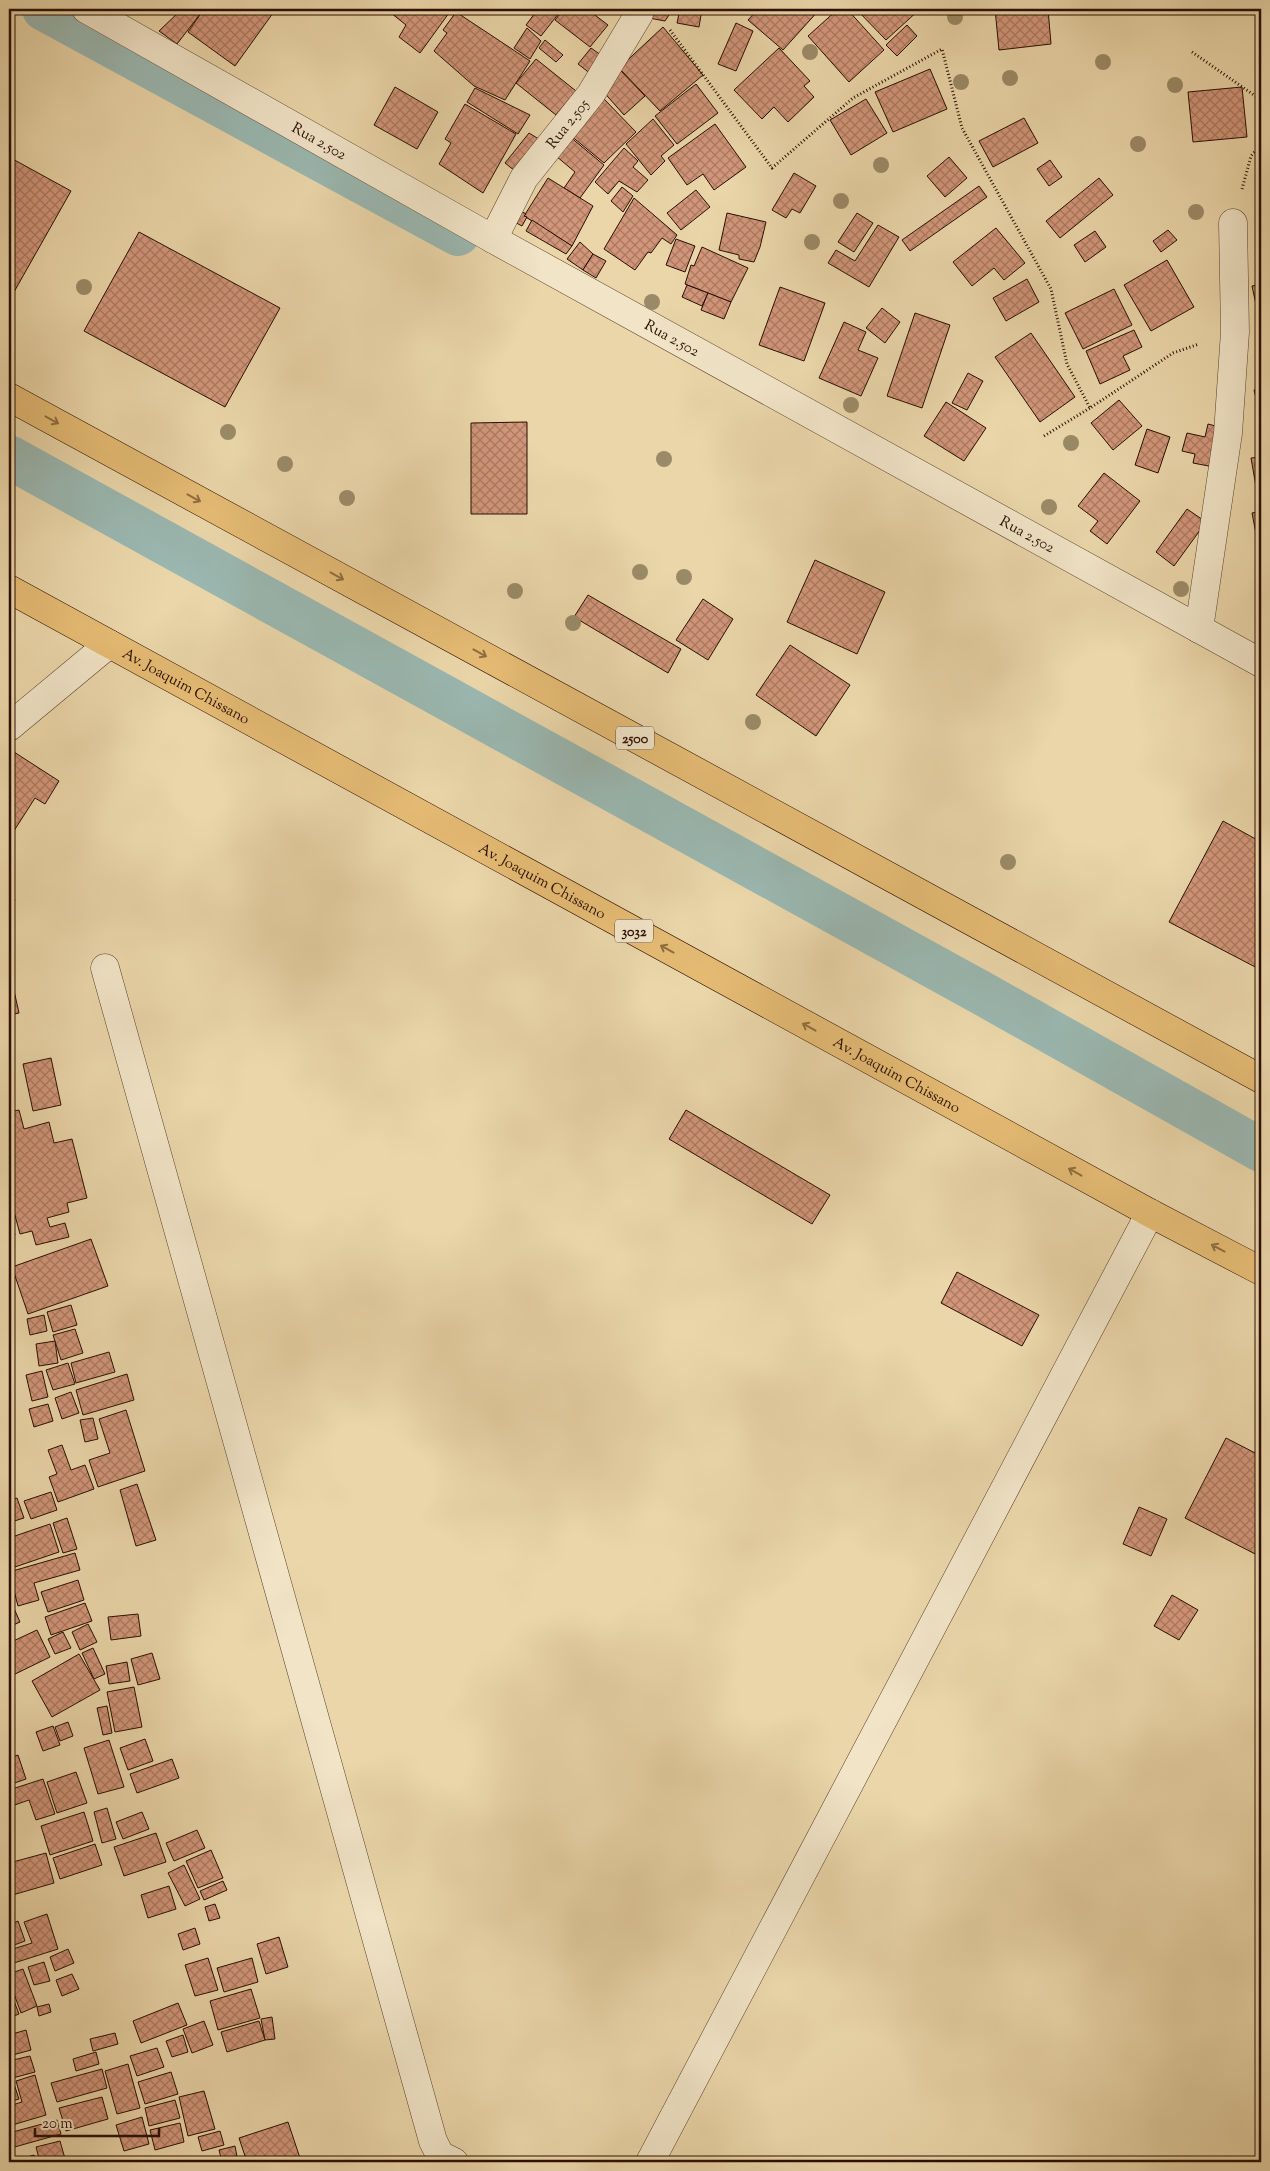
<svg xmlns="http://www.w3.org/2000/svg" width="1270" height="2171" viewBox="0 0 1270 2171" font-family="'Sorts Mill Goudy',serif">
	<defs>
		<pattern id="building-cross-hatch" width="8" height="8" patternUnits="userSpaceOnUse" patternTransform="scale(1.25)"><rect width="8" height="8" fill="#d2967a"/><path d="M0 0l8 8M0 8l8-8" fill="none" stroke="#aa7962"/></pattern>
	</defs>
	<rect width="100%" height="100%" fill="#ead6a9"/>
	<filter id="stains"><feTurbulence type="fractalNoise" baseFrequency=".004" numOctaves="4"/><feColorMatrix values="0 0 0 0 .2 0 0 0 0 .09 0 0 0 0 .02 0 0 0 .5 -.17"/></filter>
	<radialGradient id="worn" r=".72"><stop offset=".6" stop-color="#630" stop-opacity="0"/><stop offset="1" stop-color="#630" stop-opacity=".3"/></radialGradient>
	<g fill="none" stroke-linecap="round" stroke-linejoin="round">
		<!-- canal -->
		<g stroke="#9ab7b0" stroke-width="44">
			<polyline points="44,9 458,234"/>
			<polyline points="9,457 987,996 1261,1150"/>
		</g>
	</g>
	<!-- building -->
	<g fill="url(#building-cross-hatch)" stroke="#290e01">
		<polygon points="182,9 204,9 177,44 159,31"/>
		<polygon points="204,9 268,9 273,13 235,66 188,32"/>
		<polygon points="394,9 444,9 449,13 420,53 399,37 406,25 391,13"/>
		<polygon points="538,9 554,9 559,13 541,36 526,25"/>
		<polygon points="564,9 587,9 608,25 590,47 555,20"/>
		<polygon points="651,9 673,9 665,21 649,18"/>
		<polygon points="680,9 702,9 699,27 677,23"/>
		<polygon points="758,9 818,9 819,10 783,50 748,20"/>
		<polygon points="838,9 847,9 884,50 849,82 808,36"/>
		<polygon points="856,9 920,9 886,40"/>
		<polygon points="995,9 1048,9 1051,44 999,50"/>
		<polygon points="456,12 530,61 505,100 474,86 434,51 447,33 443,30"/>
		<polygon points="736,23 753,31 736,71 718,64"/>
		<polygon points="907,25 917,36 897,56 886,45"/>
		<polygon points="663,27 703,75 660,111 619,68"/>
		<polygon points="527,28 541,41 530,59 514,48"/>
		<polygon points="545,40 563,55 556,62 539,48"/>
		<polygon points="591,48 608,60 596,78 578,64"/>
		<polygon points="779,48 810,81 804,86 814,97 788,122 774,107 762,119 734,90"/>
		<polygon points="536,59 576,91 556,115 516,83"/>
		<polygon points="930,69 947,109 893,132 875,92"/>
		<polygon points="621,71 645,96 624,115 601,89"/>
		<polygon points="696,84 718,113 677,144 655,116"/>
		<polygon points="395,87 438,112 417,149 374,125"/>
		<polygon points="1242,87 1247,137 1193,142 1188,92"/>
		<polygon points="475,88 530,115 518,134 467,102"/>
		<polygon points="604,99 636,132 604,163 570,135"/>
		<polygon points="866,99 887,133 851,155 830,120"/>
		<polygon points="465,104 516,134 483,193 439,164 451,143 445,139"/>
		<polygon points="1024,118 1038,143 993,167 979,141"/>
		<polygon points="653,119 674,145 661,156 665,161 651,175 626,144"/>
		<polygon points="715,124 746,167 714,190 703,174 687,185 668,158"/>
		<polygon points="529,133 542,141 515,171 505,163"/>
		<polygon points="569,136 604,165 580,198 564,188 575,172 556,156"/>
		<polygon points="624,148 638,161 633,167 648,180 637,192 619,181 608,194 595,182"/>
		<polygon points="9,157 71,191 14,292 9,289"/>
		<polygon points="949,157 967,178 945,197 927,176"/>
		<polygon points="1050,160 1062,177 1049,186 1037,169"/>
		<polygon points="794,173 816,186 800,213 792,209 786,218 772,210"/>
		<polygon points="548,178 593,206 572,246 524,216"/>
		<polygon points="1099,178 1113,195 1060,238 1046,221"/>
		<polygon points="1259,180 1261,180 1261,222 1257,222"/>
		<polygon points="979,186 987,197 910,251 902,240"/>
		<polygon points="622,187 633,196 623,212 611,201"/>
		<polygon points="696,190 710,207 681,230 667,213"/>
		<polygon points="634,198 677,235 671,244 662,238 651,253 648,252 635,270 604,249"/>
		<polygon points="514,207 526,214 524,216 527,217 522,226 509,219"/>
		<polygon points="727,213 766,222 760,247 754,262 739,259 739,255 719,250"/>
		<polygon points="857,213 873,223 854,252 838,242"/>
		<polygon points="532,220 572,246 566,254 526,231"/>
		<polygon points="878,225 899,237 869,287 828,263 836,250 855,261"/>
		<polygon points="996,228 1025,263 1004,280 994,268 972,286 953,262"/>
		<polygon points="1168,230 1177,240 1161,252 1153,241"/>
		<polygon points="1095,231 1106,247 1085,262 1074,245"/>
		<polygon points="139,232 280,308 225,407 84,331"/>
		<polygon points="676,239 695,246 685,272 666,265"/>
		<polygon points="580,242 593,254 583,270 567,259"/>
		<polygon points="702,247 748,268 731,302 685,284 691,265 694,266"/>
		<polygon points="593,254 606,261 596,278 583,270"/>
		<polygon points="1167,260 1194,307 1151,331 1124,285"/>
		<polygon points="1027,279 1039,302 1006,321 993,298"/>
		<polygon points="1261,284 1261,328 1252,286"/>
		<polygon points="687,285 708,293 702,306 682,297"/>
		<polygon points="780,287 825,303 804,361 759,345"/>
		<polygon points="1114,289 1132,325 1083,349 1065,313"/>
		<polygon points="708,293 731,302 724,319 701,310"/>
		<polygon points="882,308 900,322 885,343 866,328"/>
		<polygon points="915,313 950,325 922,408 887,396"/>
		<polygon points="844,322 866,332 858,350 878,358 861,396 819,378"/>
		<polygon points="1134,330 1142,347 1123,356 1130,370 1100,384 1086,351"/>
		<polygon points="1031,333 1075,397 1040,422 995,357"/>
		<polygon points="968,373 983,381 967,410 952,403"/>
		<polygon points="1261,389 1261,418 1254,390"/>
		<polygon points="1119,400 1142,426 1113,450 1091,423"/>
		<polygon points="946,402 986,428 964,461 924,436"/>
		<polygon points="527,422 527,514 471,514 471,423"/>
		<polygon points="1208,424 1223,428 1214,467 1193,463 1195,454 1182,451 1187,433 1205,437"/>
		<polygon points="1147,429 1170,437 1158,473 1135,465"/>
		<polygon points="1261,457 1261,498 1258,498 1251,458"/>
		<polygon points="1104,473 1140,501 1107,544 1090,531 1098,521 1078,506"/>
		<polygon points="1187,509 1206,522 1174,566 1156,552"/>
		<polygon points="1261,511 1261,560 1252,513"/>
		<polygon points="815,560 885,592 857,654 787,622"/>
		<polygon points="588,595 681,649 668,673 574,617"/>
		<polygon points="703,599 733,619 708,660 676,640"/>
		<polygon points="790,645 850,685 816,736 756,695"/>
		<polygon points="14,752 59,781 45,804 35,798 10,837 9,760"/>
		<polygon points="1223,821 1261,842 1261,970 1169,922"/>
		<polygon points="9,897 15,900 9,917"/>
		<polygon points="11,977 19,1013 9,1015 9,978"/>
		<polygon points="51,1058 61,1105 33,1111 23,1064"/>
		<polygon points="19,1110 24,1129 49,1122 54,1143 72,1139 87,1198 67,1203 69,1212 47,1218 50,1227 65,1223 69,1237 36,1245 32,1231 20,1234 9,1193 9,1112"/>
		<polygon points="686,1110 830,1195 812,1224 669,1139"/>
		<polygon points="9,1215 15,1235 9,1237"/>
		<polygon points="91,1239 108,1286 28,1314 12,1267"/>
		<polygon points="957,1272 1039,1315 1022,1346 941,1303"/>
		<polygon points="71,1305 77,1325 53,1332 47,1312"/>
		<polygon points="44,1315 47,1331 30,1335 27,1319"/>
		<polygon points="75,1329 83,1353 61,1360 53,1335"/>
		<polygon points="55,1341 58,1363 39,1366 36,1344"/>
		<polygon points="109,1352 115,1372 76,1383 71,1363"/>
		<polygon points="68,1363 75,1384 53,1390 46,1370"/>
		<polygon points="42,1371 48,1397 32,1401 26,1375"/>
		<polygon points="127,1374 134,1400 83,1415 76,1390"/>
		<polygon points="71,1392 79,1413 62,1419 55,1398"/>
		<polygon points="48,1404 53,1421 34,1427 29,1409"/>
		<polygon points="126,1410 145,1471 98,1487 89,1460 110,1453 99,1419"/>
		<polygon points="93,1418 98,1439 85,1442 80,1420"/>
		<polygon points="1226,1438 1261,1456 1261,1557 1185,1518"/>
		<polygon points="62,1445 71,1470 85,1465 94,1489 58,1502 49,1477 57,1474 48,1450"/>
		<polygon points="137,1484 156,1540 136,1546 120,1490"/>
		<polygon points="51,1492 57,1510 31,1519 24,1501"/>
		<polygon points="17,1498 24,1518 11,1522 9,1515 9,1501"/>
		<polygon points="1139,1507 1167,1519 1151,1556 1123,1544"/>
		<polygon points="67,1518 77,1549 63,1553 53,1523"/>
		<polygon points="50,1524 59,1552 9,1569 9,1538"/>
		<polygon points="75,1553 80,1570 34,1583 39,1600 18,1606 9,1572"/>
		<polygon points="78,1580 84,1600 48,1612 41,1592"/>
		<polygon points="1172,1595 1198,1610 1179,1640 1154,1626"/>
		<polygon points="9,1597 20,1622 9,1627"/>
		<polygon points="85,1603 92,1621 51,1635 45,1617"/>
		<polygon points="138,1614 141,1636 111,1640 108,1617"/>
		<polygon points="88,1624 97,1642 80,1650 72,1632"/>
		<polygon points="37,1630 50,1657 9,1677 9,1643"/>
		<polygon points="63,1632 71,1648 55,1654 48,1639"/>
		<polygon points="93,1648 105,1674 94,1679 82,1653"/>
		<polygon points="152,1653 160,1679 138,1685 131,1659"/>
		<polygon points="79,1654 100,1690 52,1717 32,1681"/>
		<polygon points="127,1662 130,1681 109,1684 106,1666"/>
		<polygon points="134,1687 142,1727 115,1732 107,1692"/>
		<polygon points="107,1706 112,1733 103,1735 97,1708"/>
		<polygon points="68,1722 73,1736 60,1741 55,1727"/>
		<polygon points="53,1726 60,1745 43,1751 36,1732"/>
		<polygon points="145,1739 153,1761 128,1770 120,1748"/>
		<polygon points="109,1740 124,1787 98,1794 84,1748"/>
		<polygon points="18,1755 26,1779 9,1785 9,1758"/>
		<polygon points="172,1759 179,1778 137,1793 130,1774"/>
		<polygon points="76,1772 87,1803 57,1813 47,1782"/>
		<polygon points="43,1779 55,1814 36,1820 29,1800 9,1807 9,1790"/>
		<polygon points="107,1808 116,1839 102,1843 94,1812"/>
		<polygon points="84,1812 93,1841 50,1855 41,1826"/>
		<polygon points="142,1812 149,1829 123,1839 116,1822"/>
		<polygon points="197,1830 205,1848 174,1861 166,1843"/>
		<polygon points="156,1833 166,1862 124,1876 114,1847"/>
		<polygon points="95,1844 102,1865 60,1879 53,1858"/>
		<polygon points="211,1850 223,1878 198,1888 186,1861"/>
		<polygon points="46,1853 54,1883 9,1896 9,1863"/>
		<polygon points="184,1865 200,1899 185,1906 168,1873"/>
		<polygon points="223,1881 227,1890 204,1900 200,1891"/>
		<polygon points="169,1886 176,1909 148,1918 141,1895"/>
		<polygon points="215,1904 220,1918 209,1921 205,1907"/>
		<polygon points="47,1914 58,1949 14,1963 10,1950 32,1943 24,1922"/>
		<polygon points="18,1921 25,1941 9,1947 9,1925"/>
		<polygon points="195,1928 200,1944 183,1950 178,1934"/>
		<polygon points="279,1937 288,1967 266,1974 257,1944"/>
		<polygon points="68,1949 74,1963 55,1971 50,1957"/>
		<polygon points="208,1958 218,1990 195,1996 185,1965"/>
		<polygon points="252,1958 258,1982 224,1992 217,1968"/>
		<polygon points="44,1962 50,1981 34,1985 28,1967"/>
		<polygon points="23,1969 37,2006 21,2013 9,1980 9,1974"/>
		<polygon points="72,1974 79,1989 62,1996 56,1980"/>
		<polygon points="9,1988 19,2014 9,2018"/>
		<polygon points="251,1989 260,2018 218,2030 210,2001"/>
		<polygon points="178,2003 187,2025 141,2043 133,2021"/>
		<polygon points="49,2004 51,2012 39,2016 37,2007"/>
		<polygon points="272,2017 275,2039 265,2040 261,2019"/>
		<polygon points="204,2021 213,2045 192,2053 183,2029"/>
		<polygon points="259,2021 265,2040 227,2052 221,2032"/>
		<polygon points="26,2030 31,2050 9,2056 9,2035"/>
		<polygon points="115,2033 118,2044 93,2051 90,2039"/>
		<polygon points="183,2035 188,2052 172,2057 166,2041"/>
		<polygon points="157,2048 164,2067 137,2076 130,2056"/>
		<polygon points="96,2052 99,2064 76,2071 73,2059"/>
		<polygon points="30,2056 35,2072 9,2079 9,2061"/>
		<polygon points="128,2064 140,2108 117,2114 105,2071"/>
		<polygon points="102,2069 107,2088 57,2102 51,2083"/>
		<polygon points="171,2072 178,2094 145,2104 138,2082"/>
		<polygon points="35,2075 46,2115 9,2126 9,2106 22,2102 16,2081"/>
		<polygon points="13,2081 19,2099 9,2102 9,2083"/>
		<polygon points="204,2091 215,2129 188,2136 179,2097"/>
		<polygon points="102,2097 108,2119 66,2131 59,2108"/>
		<polygon points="175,2100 180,2118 149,2126 145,2108"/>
		<polygon points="142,2117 149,2144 124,2151 116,2125"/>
		<polygon points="57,2120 61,2134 11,2148 9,2133"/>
		<polygon points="288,2122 301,2161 247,2162 239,2138"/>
		<polygon points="180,2123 184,2142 155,2150 150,2130"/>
		<polygon points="220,2131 224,2145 202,2151 198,2137"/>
		<polygon points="60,2141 66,2162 40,2162 36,2147"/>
		<polygon points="235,2146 238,2162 222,2162 219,2150"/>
		<polygon points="34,2155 37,2162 9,2162"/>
	</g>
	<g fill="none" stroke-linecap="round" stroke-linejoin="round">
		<!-- minor casing -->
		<g stroke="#59402b" stroke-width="29">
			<g id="minor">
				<path id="s1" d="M86,9l407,230 768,424"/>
				<path id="s2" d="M493,239l31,-61 67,-84 48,-80 1,-5"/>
				<polyline points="1199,629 1228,433 1235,332 1233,223"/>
				<polyline points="9,727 109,644"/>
				<polyline points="105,968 433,2141 440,2155 454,2162"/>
				<polyline points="650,2162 1150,1213"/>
			</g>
		</g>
		<!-- major casing -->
		<g stroke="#290e01" stroke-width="29">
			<g id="major">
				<polyline points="9,397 1261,1079"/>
				<path id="s3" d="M9,589l1141,624 111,58"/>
			</g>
		</g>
		<!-- path -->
		<g stroke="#290e01" stroke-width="3" stroke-dasharray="1 2.5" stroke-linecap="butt">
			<polyline points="670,30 772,168 853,98 942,49 962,128 1051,289 1067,364 1090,408 1173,353 1199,344"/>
			<polyline points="1192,52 1261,100"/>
			<polyline points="1242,189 1251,156 1261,144"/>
			<polyline points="1044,436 1090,408"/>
		</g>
		<!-- minor -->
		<use href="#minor" stroke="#f1e4c7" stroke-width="28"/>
		<!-- major -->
		<use href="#major" stroke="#e5bb74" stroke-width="28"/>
	</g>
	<!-- trees -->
	<g fill="#9b8a67">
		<circle cx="955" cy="17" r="8"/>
		<circle cx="810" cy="52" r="8"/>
		<circle cx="1103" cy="62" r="8"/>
		<circle cx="1010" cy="78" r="8"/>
		<circle cx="961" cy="82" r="8"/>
		<circle cx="1175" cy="85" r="8"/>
		<circle cx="1138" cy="144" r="8"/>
		<circle cx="881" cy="165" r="8"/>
		<circle cx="841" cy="201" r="8"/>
		<circle cx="1196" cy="212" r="8"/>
		<circle cx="812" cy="242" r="8"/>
		<circle cx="84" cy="287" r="8"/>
		<circle cx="652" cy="302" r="8"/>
		<circle cx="851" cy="405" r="8"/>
		<circle cx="228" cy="432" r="8"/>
		<circle cx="1071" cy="443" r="8"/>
		<circle cx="664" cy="459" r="8"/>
		<circle cx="285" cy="464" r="8"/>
		<circle cx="347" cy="498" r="8"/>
		<circle cx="1049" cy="507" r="8"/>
		<circle cx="640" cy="572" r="8"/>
		<circle cx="684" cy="577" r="8"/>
		<circle cx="1181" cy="589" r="8"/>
		<circle cx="515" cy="591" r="8"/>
		<circle cx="573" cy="623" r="8"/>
		<circle cx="753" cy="722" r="8"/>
		<circle cx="1008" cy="862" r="8"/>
	</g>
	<!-- one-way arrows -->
	<defs><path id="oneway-shaft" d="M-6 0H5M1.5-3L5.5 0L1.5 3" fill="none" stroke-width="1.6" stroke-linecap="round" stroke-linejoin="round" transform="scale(1.25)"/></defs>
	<g stroke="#906d40">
		<use href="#oneway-shaft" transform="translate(52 420) rotate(29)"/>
		<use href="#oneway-shaft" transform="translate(194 498) rotate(29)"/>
		<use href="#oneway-shaft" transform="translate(337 576) rotate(29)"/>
		<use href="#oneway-shaft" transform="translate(480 653) rotate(29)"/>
		<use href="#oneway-shaft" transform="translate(667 949) rotate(-151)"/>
		<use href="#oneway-shaft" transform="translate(809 1027) rotate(-151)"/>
		<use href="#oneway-shaft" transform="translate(1075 1172) rotate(-151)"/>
		<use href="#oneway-shaft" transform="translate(1218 1248) rotate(-152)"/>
	</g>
	<g text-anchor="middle" stroke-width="4" stroke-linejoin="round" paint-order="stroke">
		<!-- shield labels -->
		<g fill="#f1e4c7" stroke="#654e3c" stroke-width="1">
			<rect x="616" y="726.5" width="38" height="23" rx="4"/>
			<rect x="615" y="919.5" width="38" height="23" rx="4"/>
		</g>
		<g font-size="14" font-weight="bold" fill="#290e01">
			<text x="635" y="743">2500</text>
			<text x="634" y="936">3032</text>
		</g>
		<!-- street labels -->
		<g font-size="15" fill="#290e01" stroke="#f1e4c7">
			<text dy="5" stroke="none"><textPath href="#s2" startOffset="138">Rua 2.505</textPath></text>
			<text dy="5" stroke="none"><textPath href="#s1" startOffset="268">Rua 2.502</textPath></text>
			<text dy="5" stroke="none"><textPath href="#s1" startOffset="672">Rua 2.502</textPath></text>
			<text dy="5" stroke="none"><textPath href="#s1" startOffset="1078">Rua 2.502</textPath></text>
			<text dy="5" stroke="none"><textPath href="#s3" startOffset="202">Av. Joaquim Chissano</textPath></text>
			<text dy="5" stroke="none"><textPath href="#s3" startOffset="608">Av. Joaquim Chissano</textPath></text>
			<text dy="5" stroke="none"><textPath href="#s3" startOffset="1012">Av. Joaquim Chissano</textPath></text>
		</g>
	</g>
	<!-- margin -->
	<rect width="1270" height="2171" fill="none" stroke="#ead6a9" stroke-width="30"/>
	<rect x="10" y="10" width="1250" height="2151" fill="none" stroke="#290e01" stroke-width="2.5"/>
	<rect x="15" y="15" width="1240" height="2141" fill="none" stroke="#290e01"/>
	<!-- scale -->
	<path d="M35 2128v8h124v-8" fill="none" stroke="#290e01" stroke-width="2.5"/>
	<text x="42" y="2128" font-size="15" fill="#290e01" stroke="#f1e4c7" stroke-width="4" paint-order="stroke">20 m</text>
	<rect width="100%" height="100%" filter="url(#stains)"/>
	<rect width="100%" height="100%" fill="url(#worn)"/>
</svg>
